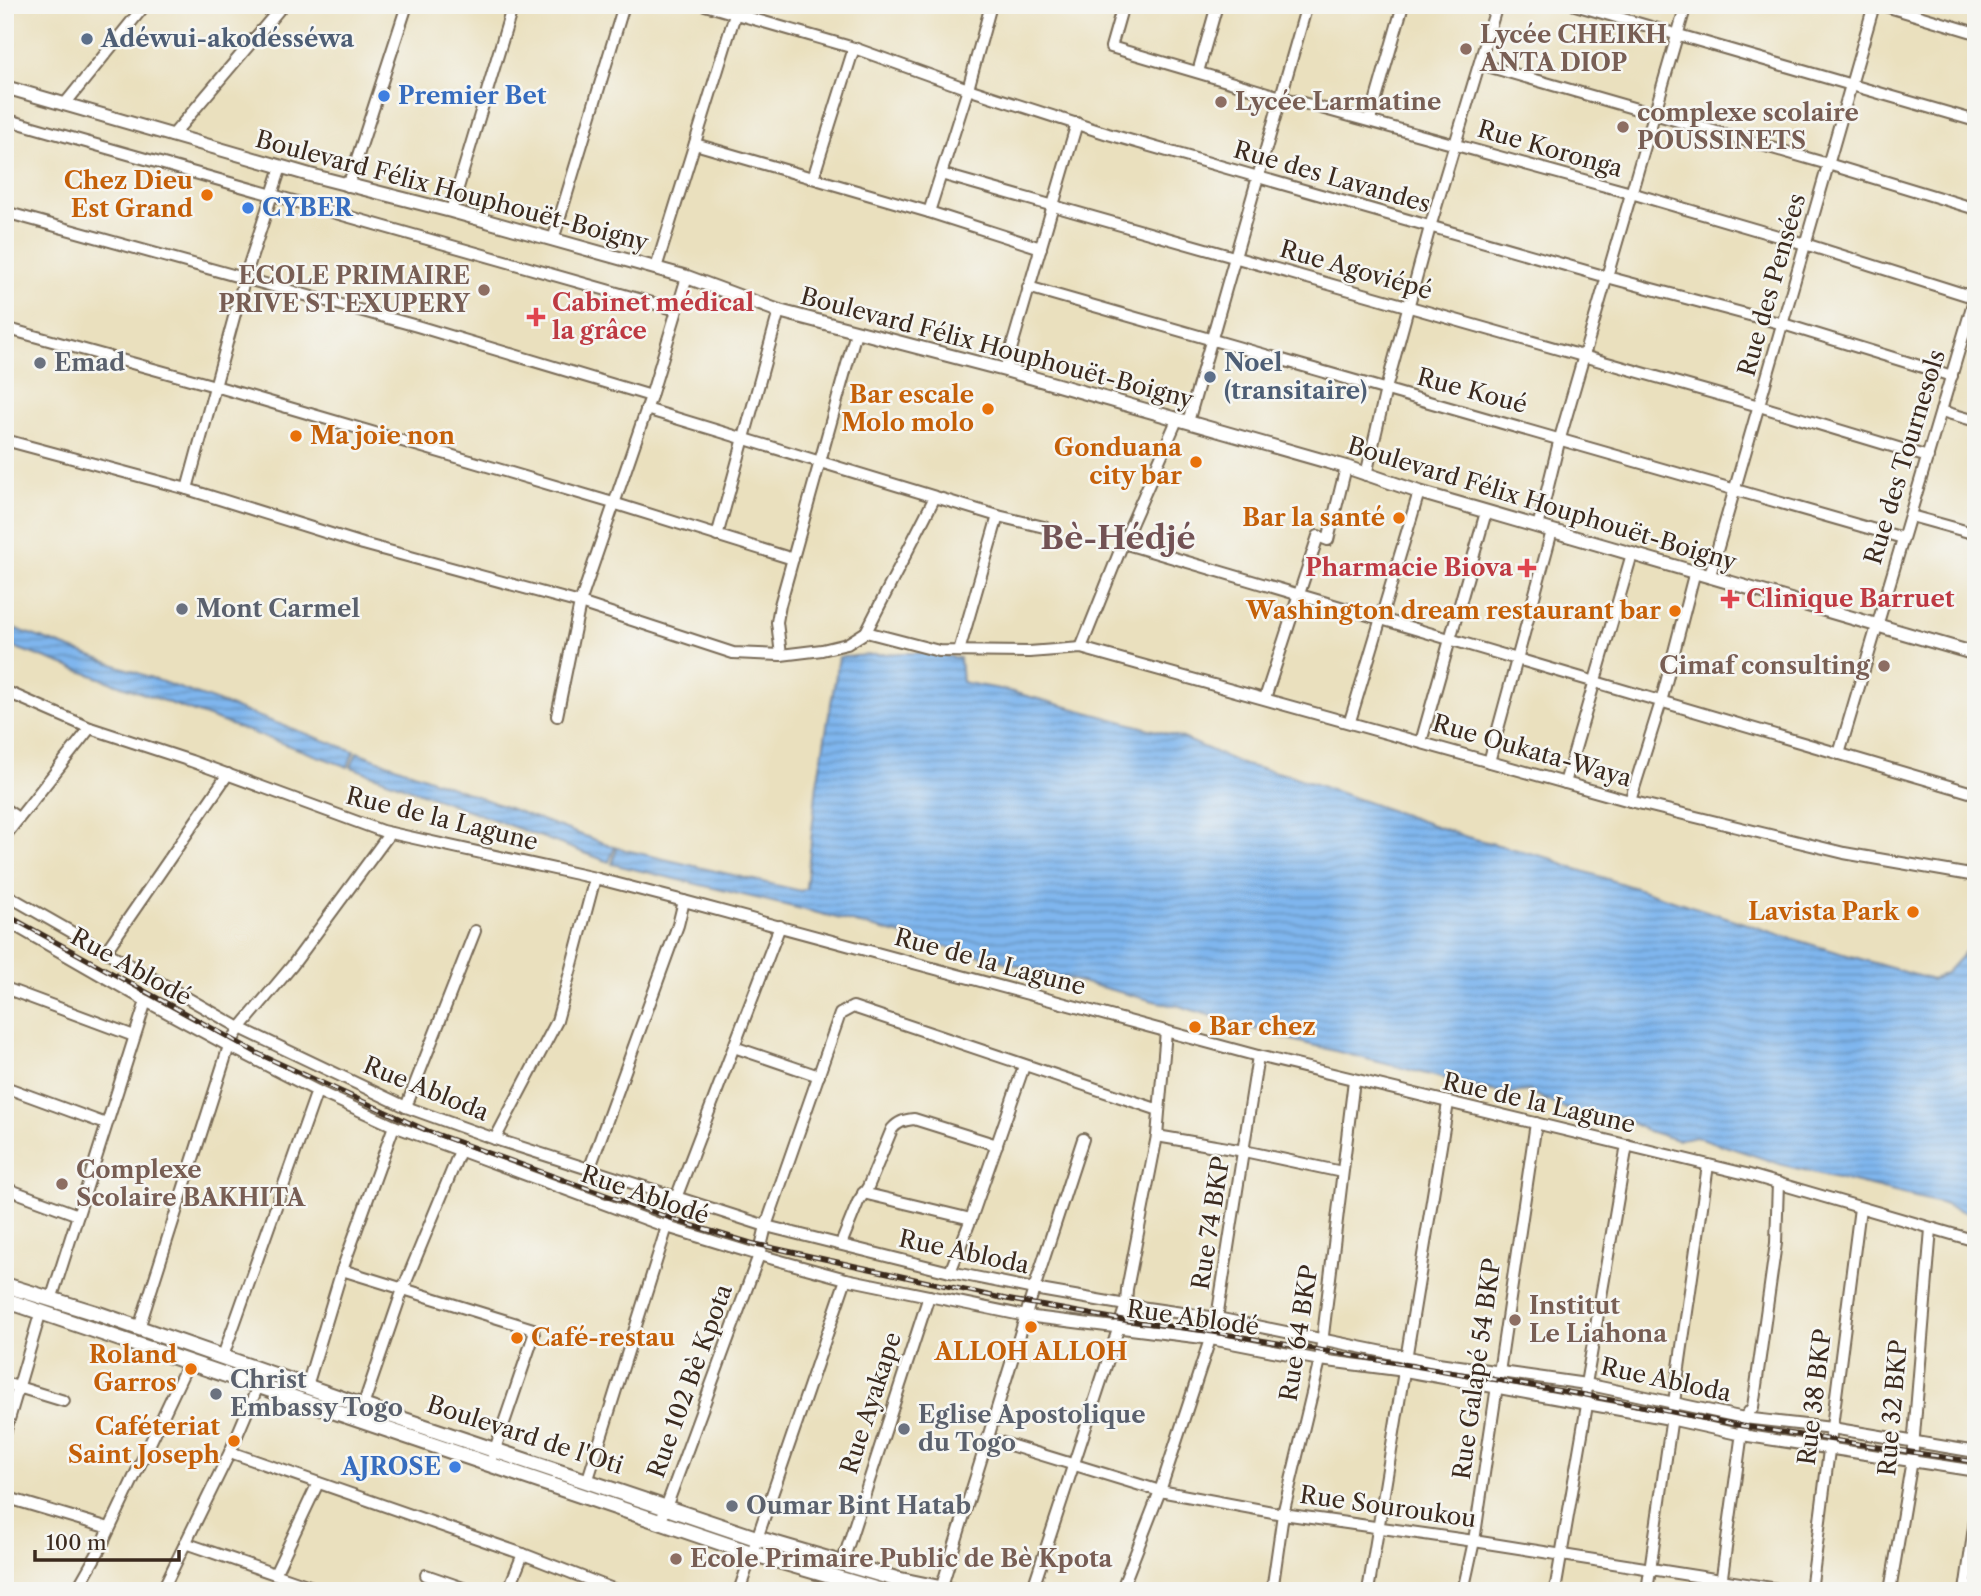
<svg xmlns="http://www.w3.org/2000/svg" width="1981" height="1596" viewBox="0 0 1981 1596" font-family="'Libre Caslon Text',serif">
	<defs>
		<pattern id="water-rules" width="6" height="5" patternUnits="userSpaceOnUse" patternTransform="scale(1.75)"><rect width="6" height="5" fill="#7fb6ee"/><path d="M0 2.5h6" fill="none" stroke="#6994c0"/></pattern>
	</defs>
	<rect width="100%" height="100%" fill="#f6f6f2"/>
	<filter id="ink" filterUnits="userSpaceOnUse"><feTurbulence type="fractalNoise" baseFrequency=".0143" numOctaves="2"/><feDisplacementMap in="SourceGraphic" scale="14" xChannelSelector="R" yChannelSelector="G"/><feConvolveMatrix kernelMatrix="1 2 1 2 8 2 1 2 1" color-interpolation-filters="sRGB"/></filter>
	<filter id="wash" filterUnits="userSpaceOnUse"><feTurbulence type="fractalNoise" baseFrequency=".00686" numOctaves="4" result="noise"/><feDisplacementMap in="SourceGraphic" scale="28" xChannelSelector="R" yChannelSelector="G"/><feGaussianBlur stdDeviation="1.57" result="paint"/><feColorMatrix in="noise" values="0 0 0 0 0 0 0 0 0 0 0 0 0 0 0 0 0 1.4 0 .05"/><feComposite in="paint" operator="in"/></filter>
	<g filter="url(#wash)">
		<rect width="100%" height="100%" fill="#eae0be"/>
		<!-- water -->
		<g fill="url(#water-rules)" stroke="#5d7086" stroke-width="2">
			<polygon points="5,625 354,751 348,767 5,644"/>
			<polygon points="902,653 924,653 960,658 962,682 1005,690 1183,738 1244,765 1289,775 1467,837 1553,859 1564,865 1803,942 1932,980 1947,972 1976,940 1976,1216 1940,1203 1783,1165 1695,1136 1677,1140 1645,1130 1619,1116 1612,1118 1585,1115 1557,1106 1529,1091 1505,1094 1276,1036 1267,1028 1258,1030 1176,1005 1169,1005 810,911 612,864 617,848 801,891 806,888 817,784 839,657"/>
			<polygon points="357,752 609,845 615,847 609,862 351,767"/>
		</g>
	</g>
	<g filter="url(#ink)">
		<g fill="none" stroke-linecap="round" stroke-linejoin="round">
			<!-- minor casing -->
			<g stroke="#786a56" stroke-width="14">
				<g id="minor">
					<polyline points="705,5 854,48 968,89 1108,134 1607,277 1783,324 1952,376"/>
					<polyline points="1123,5 1111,47 1281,97 1631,193 1805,244 1976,298"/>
					<polyline points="1575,5 1976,121"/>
					<polyline points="1882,5 1976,33"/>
					<polyline points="5,8 8,5"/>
					<polyline points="1480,64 1828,164 1976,209"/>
					<polyline points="1198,72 1217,5"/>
					<polyline points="64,105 145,5"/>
					<polyline points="5,119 677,310"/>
					<polyline points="1370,120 1403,5"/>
					<polyline points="172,136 283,5"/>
					<polyline points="695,144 929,212 1041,248"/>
					<polyline points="941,174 1759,406 1928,457"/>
					<polyline points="813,178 854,48"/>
					<polyline points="348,186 407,5"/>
					<polyline points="451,211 513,5"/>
					<polyline points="5,212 417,326 651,396"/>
					<polyline points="929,212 968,89 991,5"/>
					<polyline points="553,240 624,5"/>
					<polyline points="656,268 738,5"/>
					<polyline points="1028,287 1903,538"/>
					<polyline points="5,328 215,386 613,503 793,559"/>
					<polyline points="1005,370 1077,123"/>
					<polyline points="646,409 998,516 1044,527"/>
					<polyline points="1941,411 1976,421"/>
					<polyline points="1188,422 1307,5"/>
					<polyline points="5,440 187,489 363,544 580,603 733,653 781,655 822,650 847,644 866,632 939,651 1029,652 1081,648 1630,801 1844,853 1976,876"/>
					<polyline points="1366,475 1386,389 1430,227 1497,5"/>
					<polyline points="187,489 245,277 281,167"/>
					<polyline points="1911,516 1976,534"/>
					<polyline points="1538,527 1560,438 1686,5"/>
					<polyline points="717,536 779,311"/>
					<polyline points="1123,543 1976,794"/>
					<polyline points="1710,575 1874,5"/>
					<polyline points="866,632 935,497"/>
					<polyline points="1081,648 1123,543 1177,420"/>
					<polyline points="959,651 998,516"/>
					<polyline points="781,655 777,622 780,605 856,332"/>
					<polyline points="5,691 90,728 191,761 382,831 595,878 684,901 1258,1056 1746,1174 1976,1241"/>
					<polyline points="1265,698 1318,536 1328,540 1346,467"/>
					<polyline points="557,716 580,603 651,396 687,277"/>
					<polyline points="1350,721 1419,492"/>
					<polyline points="1421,742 1486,512"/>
					<polyline points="1839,754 1976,293"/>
					<polyline points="1489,762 1552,531"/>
					<polyline points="1565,783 1632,554"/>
					<polyline points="1630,801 1661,702 1695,571"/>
					<polyline points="5,809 18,818"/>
					<polyline points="5,836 90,728"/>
					<polyline points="5,894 240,1028 406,1107 495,1139 766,1226 950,1272 1034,1289 1126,1305 1217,1318 1438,1363 1586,1384 1744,1418 1832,1428 1976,1452"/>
					<polyline points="5,920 146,1001 229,1046 317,1091 394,1126 667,1227 759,1255 846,1279 1026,1316 1211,1339 1320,1360 1405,1371 1670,1419 1742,1435 1976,1471"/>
					<polyline points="106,951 228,774"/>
					<polyline points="5,988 134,1036"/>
					<polyline points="734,1047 819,1076"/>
					<polyline points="5,1087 106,1124"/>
					<polyline points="406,1107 475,931"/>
					<polyline points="1157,1136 1244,1151 1342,1172"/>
					<polyline points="495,1139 557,1021 595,878"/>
					<polyline points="589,1170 678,925 684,901"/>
					<polyline points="5,1188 78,1215"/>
					<polyline points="863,1193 971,1219"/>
					<path d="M841,1244l17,-42 10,-15 24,-58c6,-7 12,-9 22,-10l83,26"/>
					<polyline points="342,1270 533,1329 534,1335 493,1455"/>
					<polyline points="950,1272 971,1219 1024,1066"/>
					<polyline points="51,1300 146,1001"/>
					<polyline points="139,1328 229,1046 240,1028 292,966 390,833"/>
					<polyline points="223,1356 317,1091"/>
					<polyline points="5,1383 64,1401"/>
					<polyline points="307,1386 342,1270 394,1126"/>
					<polyline points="363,1406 403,1289 460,1151"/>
					<polyline points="5,1433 41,1311"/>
					<polyline points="987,1438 1160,1491 1283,1514 1474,1541 1790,1591"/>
					<polyline points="230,1452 523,1554 618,1591"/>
					<polyline points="588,1479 676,1198 780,926"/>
					<polyline points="5,1497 109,1528"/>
					<polyline points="661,1521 759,1255 766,1226 840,1014 853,1007 1159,1110"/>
					<polyline points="185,1543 324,1591"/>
					<polyline points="842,1564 929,1296"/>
					<polyline points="275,1574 318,1483"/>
					<polyline points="426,1575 472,1591"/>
					<polyline points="941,1589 1034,1289 1083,1139"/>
					<polyline points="76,1591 100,1549 189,1361"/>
					<polyline points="162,1591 230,1452 261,1379"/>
					<polyline points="508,1591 523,1554"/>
					<polyline points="739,1591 846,1279"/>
					<polyline points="1032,1591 1126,1305 1127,1289 1157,1136 1166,1031"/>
					<polyline points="1121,1591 1160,1491 1217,1318 1258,1056"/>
					<polyline points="1272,1591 1283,1514 1320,1360 1354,1080"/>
					<polyline points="1368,1591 1448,1103"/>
					<polyline points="1463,1591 1474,1541 1536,1123"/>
					<polyline points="1555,1591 1587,1405 1586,1384 1627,1145"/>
					<polyline points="1647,1591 1708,1165"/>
					<polyline points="1720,1591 1744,1418 1753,1407 1776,1243 1778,1183"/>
					<polyline points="1811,1591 1860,1208"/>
					<polyline points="1890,1591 1912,1460 1931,1229"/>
					<polyline points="1965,1591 1976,1513"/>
				</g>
			</g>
			<!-- tertiary casing -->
			<g stroke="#786a56" stroke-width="16">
				<polyline id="tertiary" points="5,87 310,175 451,211 687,277 779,311 1005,370 1346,467 1419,492 1976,654"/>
			</g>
			<!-- secondary casing -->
			<g stroke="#786a56" stroke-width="18">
				<g id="secondary">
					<polyline points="5,1285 99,1314 363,1406 756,1538 896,1579 954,1591"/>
					<polyline points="5,1300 751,1553 882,1591"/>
				</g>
			</g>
			<!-- minor -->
			<use href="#minor" stroke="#fff" stroke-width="10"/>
			<!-- tertiary -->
			<use href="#tertiary" stroke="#fff" stroke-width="12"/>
			<!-- secondary -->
			<use href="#secondary" stroke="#fff" stroke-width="14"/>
			<!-- rail casing -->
			<g stroke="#3b2a1e" stroke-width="5">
				<polyline id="rail" points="5,914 259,1054 428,1131 681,1222 751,1243 1006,1299 1123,1320 1213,1332 1586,1395 1743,1426 1976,1462"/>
			</g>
			<!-- rail -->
			<use href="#rail" stroke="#f6f6f2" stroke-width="2.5" stroke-dasharray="8" stroke-linecap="butt"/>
		</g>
	</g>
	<!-- markers -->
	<g fill="#5c6f8a" stroke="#f6f6f2" stroke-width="2.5">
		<circle cx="87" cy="39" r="7"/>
		<circle cx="1210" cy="377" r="7"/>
	</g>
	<g fill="#8d6e63" stroke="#f6f6f2" stroke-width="2.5">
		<circle cx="1466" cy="49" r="7"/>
		<circle cx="1221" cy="102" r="7"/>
		<circle cx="1623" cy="127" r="7"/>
		<circle cx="484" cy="290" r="7"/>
		<circle cx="1884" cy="666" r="7"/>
		<circle cx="62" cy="1184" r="7"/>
		<circle cx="1515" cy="1320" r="7"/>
		<circle cx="676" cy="1559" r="7"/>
	</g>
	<g fill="#3f7fe0" stroke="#f6f6f2" stroke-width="2.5">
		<circle cx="384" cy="96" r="7"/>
		<circle cx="248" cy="208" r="7"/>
		<circle cx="455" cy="1467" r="7"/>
	</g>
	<g fill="#e8710a" stroke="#f6f6f2" stroke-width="2.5">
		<circle cx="207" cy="195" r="7"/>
		<circle cx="988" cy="409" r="7"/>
		<circle cx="296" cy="436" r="7"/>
		<circle cx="1196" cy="462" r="7"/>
		<circle cx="1399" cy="518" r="7"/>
		<circle cx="1675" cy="611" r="7"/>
		<circle cx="1913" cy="912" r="7"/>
		<circle cx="1195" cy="1027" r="7"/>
		<circle cx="1031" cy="1327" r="7"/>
		<circle cx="517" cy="1338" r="7"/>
		<circle cx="191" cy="1369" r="7"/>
		<circle cx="234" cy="1441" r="7"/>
	</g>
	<g fill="#e0444e" stroke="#f6f6f2" stroke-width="2.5">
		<path d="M532.5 306.5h7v7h7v7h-7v7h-7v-7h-7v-7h7z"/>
		<path d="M1523.5 557.5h7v7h7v7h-7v7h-7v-7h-7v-7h7z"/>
		<path d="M1726.5 588.5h7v7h7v7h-7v7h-7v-7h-7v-7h7z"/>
	</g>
	<g fill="#6b7280" stroke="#f6f6f2" stroke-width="2.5">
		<circle cx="40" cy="363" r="7"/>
		<circle cx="182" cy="609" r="7"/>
		<circle cx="216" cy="1394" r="7"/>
		<circle cx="904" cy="1429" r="7"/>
		<circle cx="732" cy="1506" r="7"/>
	</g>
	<g text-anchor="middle" stroke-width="5" stroke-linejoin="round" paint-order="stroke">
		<!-- education labels -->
		<g font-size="24" font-weight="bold" fill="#785e54" stroke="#f6f6f2" text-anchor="start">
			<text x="1480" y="43">Lycée CHEIKH<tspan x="1480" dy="28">ANTA DIOP</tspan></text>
			<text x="1235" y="110">Lycée Larmatine</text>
			<text x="1637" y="121">complexe scolaire<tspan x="1637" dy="28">POUSSINETS</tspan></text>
			<text x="470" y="284" text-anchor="end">ECOLE PRIMAIRE<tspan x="470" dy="28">PRIVE ST EXUPERY</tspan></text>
			<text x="1870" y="674" text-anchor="end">Cimaf consulting</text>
			<text x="76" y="1178">Complexe<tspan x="76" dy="28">Scolaire BAKHITA</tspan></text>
			<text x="1529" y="1314">Institut<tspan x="1529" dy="28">Le Liahona</tspan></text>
			<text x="690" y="1567">Ecole Primaire Public de Bè Kpota</text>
		</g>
		<!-- service labels -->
		<g font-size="24" font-weight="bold" fill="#4e5e75" stroke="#f6f6f2" text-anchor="start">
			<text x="101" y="47">Adéwui-akodésséwa</text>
			<text x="1224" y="371">Noel<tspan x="1224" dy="28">(transitaire)</tspan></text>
		</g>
		<!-- shop labels -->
		<g font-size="24" font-weight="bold" fill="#366cbe" stroke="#f6f6f2" text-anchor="start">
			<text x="398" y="104">Premier Bet</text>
			<text x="262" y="216">CYBER</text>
			<text x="441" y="1475" text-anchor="end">AJROSE</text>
		</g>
		<!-- street labels -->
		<g font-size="24" fill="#3b2a1e" stroke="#f6f6f2">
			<text transform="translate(1550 149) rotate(16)" y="8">Rue Koronga</text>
			<text transform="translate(1332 177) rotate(16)" y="8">Rue des Lavandes</text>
			<text transform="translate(452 191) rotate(15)" y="8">Boulevard Félix Houphouët-Boigny</text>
			<text transform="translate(1356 270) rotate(16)" y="8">Rue Agoviépé</text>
			<text transform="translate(1772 285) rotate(-74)" y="8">Rue des Pensées</text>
			<text transform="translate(997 348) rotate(15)" y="8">Boulevard Félix Houphouët-Boigny</text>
			<text transform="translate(1472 391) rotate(15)" y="8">Rue Koué</text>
			<text transform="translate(1905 457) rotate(-73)" y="8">Rue des Tournesols</text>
			<text transform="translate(1542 504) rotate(17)" y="8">Boulevard Félix Houphouët-Boigny</text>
			<text transform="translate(1532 751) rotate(16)" y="8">Rue Oukata-Waya</text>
			<text transform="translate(442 819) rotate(14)" y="8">Rue de la Lagune</text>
			<text transform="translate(990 962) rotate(15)" y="8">Rue de la Lagune</text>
			<text transform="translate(131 967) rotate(29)" y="8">Rue Ablodé</text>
			<text transform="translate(426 1089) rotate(22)" y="8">Rue Abloda</text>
			<text transform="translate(1539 1103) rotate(13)" y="8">Rue de la Lagune</text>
			<text transform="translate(645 1195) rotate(19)" y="8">Rue Ablodé</text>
			<text transform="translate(1211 1223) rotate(-81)" y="8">Rue 74 BKP</text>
			<text transform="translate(964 1252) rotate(12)" y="8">Rue Abloda</text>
			<text transform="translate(1193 1318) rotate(8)" y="8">Rue Ablodé</text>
			<text transform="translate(1299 1333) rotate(-81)" y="8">Rue 64 BKP</text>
			<text transform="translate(1477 1369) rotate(-82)" y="8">Rue Galapé 54 BKP</text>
			<text transform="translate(1666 1380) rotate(12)" y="8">Rue Abloda</text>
			<text transform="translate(690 1381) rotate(-70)" y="8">Rue 102 Bè Kpota</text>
			<text transform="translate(1815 1397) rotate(-83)" y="8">Rue 38 BKP</text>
			<text transform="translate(871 1403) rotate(-72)" y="8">Rue Ayakape</text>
			<text transform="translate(1893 1408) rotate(-85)" y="8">Rue 32 BKP</text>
			<text transform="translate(525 1435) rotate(18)" y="8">Boulevard de l'Oti</text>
			<text transform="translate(1388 1507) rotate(8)" y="8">Rue Souroukou</text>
		</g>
		<!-- food labels -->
		<g font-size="24" font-weight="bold" fill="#c56008" stroke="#f6f6f2" text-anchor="end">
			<text x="193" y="189">Chez Dieu<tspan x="193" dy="28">Est Grand</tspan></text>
			<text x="974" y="403">Bar escale<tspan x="974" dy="28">Molo molo</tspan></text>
			<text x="310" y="444" text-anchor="start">Ma joie non</text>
			<text x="1182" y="456">Gonduana<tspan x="1182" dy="28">city bar</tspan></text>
			<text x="1385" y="526">Bar la santé</text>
			<text x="1661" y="619">Washington dream restaurant bar</text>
			<text x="1899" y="920">Lavista Park</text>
			<text x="1209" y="1035" text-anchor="start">Bar chez</text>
			<text x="531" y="1346" text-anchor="start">Café-restau</text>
			<text x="1031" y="1360" text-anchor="middle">ALLOH ALLOH</text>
			<text x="177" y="1363">Roland<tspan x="177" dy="28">Garros</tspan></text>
			<text x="220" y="1435">Caféteriat<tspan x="220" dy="28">Saint Joseph</tspan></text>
		</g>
		<!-- health labels -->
		<g font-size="24" font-weight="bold" fill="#be3a42" stroke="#f6f6f2" text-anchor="start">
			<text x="552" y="311">Cabinet médical<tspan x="552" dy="28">la grâce</tspan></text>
			<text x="1513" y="576" text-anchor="end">Pharmacie Biova</text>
			<text x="1746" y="607">Clinique Barruet</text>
		</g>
		<!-- worship labels -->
		<g font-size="24" font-weight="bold" fill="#5b616d" stroke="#f6f6f2" text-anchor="start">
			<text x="54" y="371">Emad</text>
			<text x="196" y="617">Mont Carmel</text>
			<text x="230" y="1388">Christ<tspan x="230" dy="28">Embassy Togo</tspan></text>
			<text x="918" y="1423">Eglise Apostolique<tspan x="918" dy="28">du Togo</tspan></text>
			<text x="746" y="1514">Oumar Bint Hatab</text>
		</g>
		<!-- district labels -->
		<g font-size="32" font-weight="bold" fill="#725254" stroke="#f6f6f2">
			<text x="1118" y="549">Bè-Hédjé</text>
		</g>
	</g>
	<!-- margin -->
	<rect width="1981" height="1596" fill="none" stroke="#f6f6f2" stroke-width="28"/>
	<!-- scale -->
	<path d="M35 1550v10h144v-10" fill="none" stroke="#3b2a1e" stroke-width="3.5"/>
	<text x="46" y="1550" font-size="21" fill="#3b2a1e" stroke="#f6f6f2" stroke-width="5" paint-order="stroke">100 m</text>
</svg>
